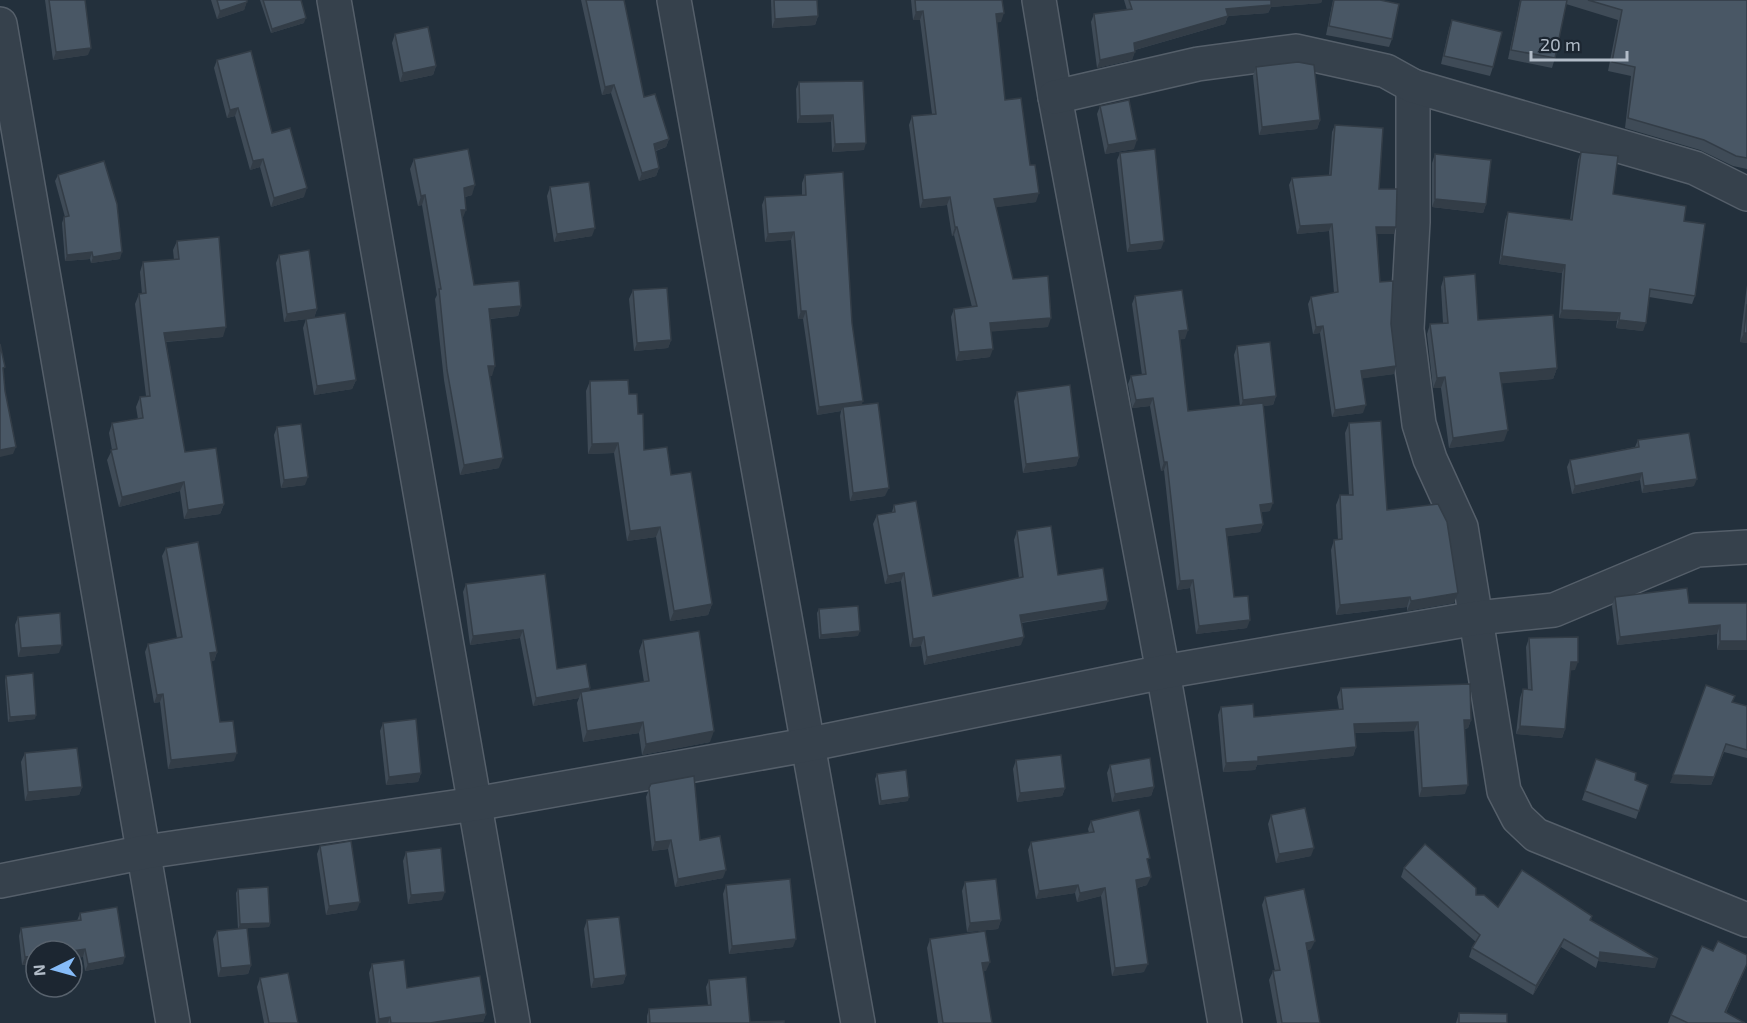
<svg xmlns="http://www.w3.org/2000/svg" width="1747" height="1023" viewBox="0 0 1747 1023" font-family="'Exo 2',sans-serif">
	<rect width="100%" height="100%" fill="#23303c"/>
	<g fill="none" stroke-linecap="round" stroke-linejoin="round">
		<!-- minor casing -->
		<g stroke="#555f6a" stroke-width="36">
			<g id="minor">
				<polyline points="334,0 513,1023"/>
				<polyline points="674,0 858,1023"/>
				<polyline points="1039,0 1055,97 1163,672 1225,1023"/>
				<polyline points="0,24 173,1023"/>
				<polyline points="1413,86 1413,222 1407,329 1419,424 1430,459 1461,527 1504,791 1518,818 1536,835 1747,920"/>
				<polyline points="1055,97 1198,64 1296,51 1386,71 1413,86 1695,168 1747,194"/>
				<polyline points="0,881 145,852 475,804 806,745 1163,672 1477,618 1554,610 1697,550 1747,547"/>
			</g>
		</g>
		<!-- minor -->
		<use href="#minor" stroke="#36414c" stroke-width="33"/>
	</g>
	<!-- wall -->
	<g fill="#3f4b57">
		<polygon points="45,0 85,0 88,55 53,60"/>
		<polygon points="211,0 247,0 244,10 217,19"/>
		<polygon points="260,0 301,0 304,23 271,33"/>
		<polygon points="581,0 624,0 644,97 669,139 666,147 656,151 659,168 656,176 639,181 611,93 602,95"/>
		<polygon points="771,0 817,0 818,16 815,25 772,28"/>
		<polygon points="911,0 1002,0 1001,22 996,22 1005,100 1030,165 1036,202 996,207 1013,279 1048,327 991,331 990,357 956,361 951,317 954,309 972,307 954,235 952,236 947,205 920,208 909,125 912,116 932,114 920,20 913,20"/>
		<polygon points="1124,0 1322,0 1321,3 1271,7 1268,13 1228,16 1225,24 1135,50 1132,60 1097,68 1091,22 1094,14 1127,10"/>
		<polygon points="1333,0 1380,0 1392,39 1389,47 1326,35"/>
		<polygon points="1520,0 1747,0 1747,169 1733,166 1700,150 1625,128 1631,76 1608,71 1618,20 1566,4 1555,58 1552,68 1508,59"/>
		<polygon points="1452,20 1493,67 1490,76 1441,64 1449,29"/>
		<polygon points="395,34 436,66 433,75 400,82 392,43"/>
		<polygon points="217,60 272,133 304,197 271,207 260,167 250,170 235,116 227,118 214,68"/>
		<polygon points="1256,67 1320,120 1317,129 1259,135 1253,76"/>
		<polygon points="863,81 864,150 832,152 831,122 797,123 796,89 799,82"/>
		<polygon points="1100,106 1134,149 1105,154 1097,114"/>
		<polygon points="1335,125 1379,189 1396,227 1394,234 1377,234 1380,282 1391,324 1396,366 1394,374 1362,378 1363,413 1332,417 1320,333 1313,334 1308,304 1311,297 1334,293 1329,231 1297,234 1289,185 1292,178 1329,175 1332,132"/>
		<polygon points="1581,152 1613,194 1684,221 1695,296 1692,304 1649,297 1643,331 1616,328 1617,321 1559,318 1562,273 1499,264 1505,220 1508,212 1570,220 1578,160"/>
		<polygon points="1120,153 1161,249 1127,252 1117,160"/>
		<polygon points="1435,154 1486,204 1483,213 1432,207 1432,163"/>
		<polygon points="414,159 472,195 465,197 462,219 474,285 521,306 518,316 490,319 492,376 490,376 499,468 460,475 444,380 435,299 437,295 422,205 418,206 410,169"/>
		<polygon points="58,175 120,259 91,263 90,259 65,261 62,223 64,217 65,217 55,181"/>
		<polygon points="805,175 852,323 861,405 885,496 850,501 840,416 841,411 817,415 803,319 798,319 791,240 765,242 762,205 765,197 802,195 802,183"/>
		<polygon points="550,187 592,236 554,242 547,196"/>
		<polygon points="177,241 223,337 166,342 185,452 224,504 220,514 184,519 180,491 119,507 107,460 112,450 109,433 112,423 138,419 136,407 140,397 146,396 135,304 139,294 142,294 140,272 143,262 174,260 173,250"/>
		<polygon points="279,255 317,309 314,318 284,322 276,263"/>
		<polygon points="1444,277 1478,320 1557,368 1553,379 1501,383 1504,441 1449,448 1441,388 1433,388 1427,334 1430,324 1443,323 1441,287"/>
		<polygon points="1747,285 1747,343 1740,342"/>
		<polygon points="633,290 671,340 668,348 634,351 629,299"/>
		<polygon points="1135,296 1185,339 1180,339 1188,411 1240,406 1234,355 1237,346 1276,396 1273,405 1263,406 1270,511 1261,512 1263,524 1260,532 1227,536 1234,597 1247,628 1196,634 1190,588 1177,590 1164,470 1161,471 1150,406 1132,408 1128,384 1131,376 1142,375 1132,304"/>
		<polygon points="306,319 356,380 352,389 314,395 303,328"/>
		<polygon points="590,381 629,394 638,414 644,450 671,475 712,604 708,615 670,621 656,537 627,541 614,453 588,454 586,391"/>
		<polygon points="1017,392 1079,457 1076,466 1023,473 1014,401"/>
		<polygon points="1349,423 1387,510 1454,603 1407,611 1407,607 1336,615 1331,550 1334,540 1338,540 1336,505 1340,495 1349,495 1345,433"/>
		<polygon points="277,427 305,485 281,488 274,435"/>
		<polygon points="1638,440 1694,486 1642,493 1640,480 1572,494 1567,467 1570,460 1635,447"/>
		<polygon points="894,505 933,596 1019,578 1014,540 1017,531 1058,575 1105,609 1022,623 1021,645 924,665 921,646 910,647 901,581 885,584 873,524 877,515 892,512"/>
		<polygon points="166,548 217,652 214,661 211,661 220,722 234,761 168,769 160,702 154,703 145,652 148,644 177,638 162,556"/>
		<polygon points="545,574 557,669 590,688 589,691 644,682 639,651 643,640 710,742 642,755 639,733 583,742 577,703 579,698 533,706 520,638 470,645 463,592 466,584"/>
		<polygon points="1615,597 1689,603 1747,603 1717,650 1717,634 1617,645 1612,606"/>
		<polygon points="819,609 858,636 819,639 817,613"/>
		<polygon points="18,617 59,653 18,657 15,625"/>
		<polygon points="1529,638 1575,670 1570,670 1565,729 1562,738 1516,734 1520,698 1523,689 1528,690 1526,647"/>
		<polygon points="6,676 35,719 8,722 5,680"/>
		<polygon points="1341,688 1471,720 1468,728 1465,729 1465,794 1419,797 1414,731 1355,733 1356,747 1353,756 1257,765 1255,770 1223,772 1218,715 1221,707 1254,717 1339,709 1337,697"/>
		<polygon points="1732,702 1747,706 1747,758 1724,752 1711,785 1670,783"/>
		<polygon points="383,723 421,773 418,782 386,785 380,731"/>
		<polygon points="25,753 82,787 79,795 25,801 21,762"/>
		<polygon points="1596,759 1635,780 1648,785 1636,819 1582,800"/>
		<polygon points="1016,760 1065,788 1062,796 1017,802 1013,769"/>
		<polygon points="1110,765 1154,787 1151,796 1112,802 1107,773"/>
		<polygon points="877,774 908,801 879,805 875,779"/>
		<polygon points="651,784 700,840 723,878 675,887 668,849 652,851 646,797"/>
		<polygon points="1271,815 1311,856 1276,863 1268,824"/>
		<polygon points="1091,821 1148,864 1147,885 1137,888 1144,972 1112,976 1101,896 1077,902 1075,893 1036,899 1028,850 1031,842 1089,833 1088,829"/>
		<polygon points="320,846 357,910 326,915 317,854"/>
		<polygon points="406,852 442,900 408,904 403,861"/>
		<polygon points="1404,868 1476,895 1498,907 1592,916 1591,920 1655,968 1598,961 1596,968 1561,947 1533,995 1469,957 1472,948 1476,942 1401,877"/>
		<polygon points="965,882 1001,920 998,929 967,932 962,891"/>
		<polygon points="726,885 793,947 729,954 723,894"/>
		<polygon points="238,889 270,923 269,927 247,928 251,965 248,974 218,977 213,939 217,931 238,929 236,893"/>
		<polygon points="1265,897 1311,949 1307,950 1320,1023 1277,1023 1269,980 1273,971 1275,971 1262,905"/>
		<polygon points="80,913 123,964 85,971 83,957 22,965 19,936 21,928 77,921"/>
		<polygon points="587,920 626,975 623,984 591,988 584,929"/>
		<polygon points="930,939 986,971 983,971 992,1023 938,1023 927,948"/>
		<polygon points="1713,951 1747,955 1746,967 1726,1013 1745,1023 1668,1023 1671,1015"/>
		<polygon points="372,964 407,988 486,1014 483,1022 376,1023 369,973"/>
		<polygon points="260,978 298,1023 264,1023 257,987"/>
		<polygon points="709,980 750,1022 784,1023 647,1023 647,1016 649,1009 708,1005 706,987"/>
		<polygon points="1459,1013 1507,1023 1456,1023"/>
	</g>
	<!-- shaded-wall -->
	<g fill="#333d47">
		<polygon points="1271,0 1322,0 1321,3 1271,7 1268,13 1228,16 1225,24 1131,51 1134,43 1226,9"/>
		<polygon points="247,2 244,10 217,19 220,11"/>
		<polygon points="923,11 920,20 913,20 916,12"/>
		<polygon points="1004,13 1001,22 993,23 996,14"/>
		<polygon points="818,16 815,25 772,28 775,19"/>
		<polygon points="306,18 304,23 271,33 272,29"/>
		<polygon points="91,48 88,55 53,60 56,52"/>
		<polygon points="1135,52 1132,60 1097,68 1100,60"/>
		<polygon points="436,66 433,75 400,82 403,73"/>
		<polygon points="614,85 611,93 602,95 605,87"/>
		<polygon points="238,108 235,116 227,118 230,110"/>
		<polygon points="833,115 831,122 797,123 800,116"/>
		<polygon points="1320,120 1317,129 1259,135 1262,127"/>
		<polygon points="669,139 666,147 651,152 654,144"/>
		<polygon points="1137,140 1134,149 1105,154 1108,145"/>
		<polygon points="866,143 864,150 832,152 835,144"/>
		<polygon points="263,159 260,167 250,170 253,161"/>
		<polygon points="659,168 656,176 639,181 642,173"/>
		<polygon points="475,185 472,195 460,198 464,188"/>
		<polygon points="307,188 304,197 271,207 274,198"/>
		<polygon points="1039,193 1036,202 991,208 994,199"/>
		<polygon points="425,195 422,205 418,206 421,196"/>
		<polygon points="950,197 947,205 920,208 923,200"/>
		<polygon points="1435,199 1486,204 1483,213 1432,207"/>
		<polygon points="461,210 466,210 462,220"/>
		<polygon points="1332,224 1329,231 1297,234 1300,226"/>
		<polygon points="955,227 957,227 954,235 952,236"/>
		<polygon points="1376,227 1396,227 1394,234 1374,234"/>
		<polygon points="595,228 592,236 554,242 557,234"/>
		<polygon points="794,232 791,240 765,242 768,234"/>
		<polygon points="1164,241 1161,249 1127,252 1130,245"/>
		<polygon points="92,252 90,259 65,261 67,255"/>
		<polygon points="122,252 120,259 91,263 93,257"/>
		<polygon points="1502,256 1565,265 1562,273 1499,264"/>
		<polygon points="521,306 518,316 486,319 489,309"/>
		<polygon points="317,309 314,318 284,322 287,314"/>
		<polygon points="1562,310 1620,313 1617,321 1559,318"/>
		<polygon points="801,311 806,311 803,319 798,319"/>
		<polygon points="1051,318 1048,327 987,332 990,323"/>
		<polygon points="1619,320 1646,323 1643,331 1616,328"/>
		<polygon points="1323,326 1320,333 1313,334 1316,327"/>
		<polygon points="226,327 223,337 161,342 164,333"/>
		<polygon points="1188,330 1185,339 1176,340 1179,331"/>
		<polygon points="1744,333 1747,333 1747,343 1740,342"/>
		<polygon points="671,340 668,348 634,351 637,343"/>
		<polygon points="993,349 990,357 956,361 959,352"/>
		<polygon points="488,366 495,366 492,376 484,376"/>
		<polygon points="1396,366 1394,374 1359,379 1361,371"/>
		<polygon points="1557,368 1553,379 1496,384 1500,373"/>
		<polygon points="1445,377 1441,388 1433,388 1437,378"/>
		<polygon points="356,380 352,389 314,395 317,386"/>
		<polygon points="1276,396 1273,405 1240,409 1243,400"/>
		<polygon points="1153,398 1150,406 1132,408 1136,400"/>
		<polygon points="863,401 860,409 843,407 841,411 817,415 819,407"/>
		<polygon points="1366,405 1363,413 1332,417 1335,410"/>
		<polygon points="1508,430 1504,441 1449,448 1453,438"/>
		<polygon points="618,443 614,453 588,454 592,444"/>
		<polygon points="16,447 13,454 0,457 0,450"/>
		<polygon points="1079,457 1076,466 1023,473 1026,464"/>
		<polygon points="503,458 499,468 460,475 464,465"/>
		<polygon points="1164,462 1167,462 1164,470 1161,471"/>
		<polygon points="1642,473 1640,480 1572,494 1575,486"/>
		<polygon points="308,477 305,485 281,488 284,480"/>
		<polygon points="1697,479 1694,486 1642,493 1644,486"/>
		<polygon points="184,482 180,491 119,507 122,497"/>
		<polygon points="889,488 885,496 850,501 853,493"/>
		<polygon points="1273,503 1270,511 1257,513 1260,505"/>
		<polygon points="224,504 220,514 184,519 188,510"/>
		<polygon points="1263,524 1260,532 1223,537 1226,529"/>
		<polygon points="660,527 656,537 627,541 630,531"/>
		<polygon points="904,573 901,581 885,584 888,576"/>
		<polygon points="1193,580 1190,588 1177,590 1180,581"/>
		<polygon points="1458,593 1454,603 1407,611 1411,601"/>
		<polygon points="1410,597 1407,607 1336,615 1340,605"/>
		<polygon points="1108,601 1105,609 1017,623 1020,615"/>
		<polygon points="712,604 708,615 670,621 674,611"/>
		<polygon points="1250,620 1247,628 1196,634 1199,626"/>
		<polygon points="1720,625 1717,634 1617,645 1620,637"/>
		<polygon points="523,630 520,638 470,645 473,636"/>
		<polygon points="860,631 858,636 819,639 821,635"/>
		<polygon points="924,637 921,646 910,647 913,639"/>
		<polygon points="1024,637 1021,645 924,665 927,657"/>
		<polygon points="1720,641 1747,641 1747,650 1717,650"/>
		<polygon points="62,645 59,653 18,657 21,648"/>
		<polygon points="217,652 214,661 207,662 210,653"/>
		<polygon points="1571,662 1578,662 1575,670 1568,671"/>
		<polygon points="590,688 587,696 581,692 579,698 533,706 536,698"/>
		<polygon points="163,694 160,702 154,703 157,695"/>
		<polygon points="36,715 35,719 8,722 10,717"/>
		<polygon points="1464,720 1471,720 1468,728 1461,729"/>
		<polygon points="643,722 639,733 583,742 587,731"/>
		<polygon points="1418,722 1414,731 1351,733 1354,724"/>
		<polygon points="1520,726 1565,729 1562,738 1516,734"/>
		<polygon points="714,731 710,742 642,755 646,744"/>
		<polygon points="1726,744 1711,785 1670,783 1673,775"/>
		<polygon points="1356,747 1353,756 1257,765 1255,770 1223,772 1226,763 1258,757"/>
		<polygon points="237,753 234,761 168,769 171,760"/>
		<polygon points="421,773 418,782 386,785 389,777"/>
		<polygon points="1468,785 1465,794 1419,797 1422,788"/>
		<polygon points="82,787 79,795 25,801 28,792"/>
		<polygon points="1154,787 1151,796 1112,802 1115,794"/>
		<polygon points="1065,788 1062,796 1017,802 1020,793"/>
		<polygon points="909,797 908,801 879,805 881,801"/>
		<polygon points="671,840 668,849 652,851 655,842"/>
		<polygon points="1314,848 1311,856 1276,863 1279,854"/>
		<polygon points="726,870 723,878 675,887 678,879"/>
		<polygon points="1151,877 1147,885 1133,889 1136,880"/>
		<polygon points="1078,885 1075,893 1036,899 1039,891"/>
		<polygon points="1105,888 1101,896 1077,902 1080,893"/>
		<polygon points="445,892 442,900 408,904 411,895"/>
		<polygon points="360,902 357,910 326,915 329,906"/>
		<polygon points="1001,920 998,929 967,932 970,923"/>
		<polygon points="270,923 269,927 238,929 240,924"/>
		<polygon points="796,939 793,947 729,954 732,946"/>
		<polygon points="1564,939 1561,947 1533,995 1536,986"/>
		<polygon points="1315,941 1311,949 1303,951 1306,943"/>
		<polygon points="85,949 83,957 72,958 72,951"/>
		<polygon points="1600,952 1658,959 1655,968 1598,961"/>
		<polygon points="36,956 36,963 22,965 25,957"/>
		<polygon points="125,957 123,964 85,971 88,964"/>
		<polygon points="990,962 986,971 979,972 982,963"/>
		<polygon points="1148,964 1144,972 1112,976 1115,968"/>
		<polygon points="1747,964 1746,967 1721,1023 1725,1012"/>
		<polygon points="251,965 248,974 218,977 221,968"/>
		<polygon points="626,975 623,984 591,988 594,979"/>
		<polygon points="486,1014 483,1022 430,1023"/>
		<polygon points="390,1017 388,1023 378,1023 379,1019"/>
	</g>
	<!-- building -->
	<g fill="#495765" stroke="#333d47" stroke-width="1.5">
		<polygon points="49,0 85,0 91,48 56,52"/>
		<polygon points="217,0 247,0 247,2 220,11"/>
		<polygon points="263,0 301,0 306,18 272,29"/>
		<polygon points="586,0 624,0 644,97 655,94 669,139 654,144 659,168 642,173 614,85 605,87"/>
		<polygon points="774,0 817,0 818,16 775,19"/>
		<polygon points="915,0 1002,0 1004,13 996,14 1005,100 1021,98 1030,165 1035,165 1039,193 994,199 1013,279 1048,276 1051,318 990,323 993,349 959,352 954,309 977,306 957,227 955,227 950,197 923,200 912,116 936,114 923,11 916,12"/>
		<polygon points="1129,0 1271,0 1271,5 1226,9 1228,16 1134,43 1135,52 1100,60 1094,14 1132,9"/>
		<polygon points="1334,0 1380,0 1399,4 1392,39 1329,26"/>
		<polygon points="1521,0 1567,0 1555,58 1511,50"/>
		<polygon points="1588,0 1747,0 1747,158 1736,156 1704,140 1628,118 1635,67 1612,62 1622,10"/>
		<polygon points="1452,20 1502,32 1493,67 1444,56"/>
		<polygon points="428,27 436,66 403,73 395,34"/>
		<polygon points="251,51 272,133 290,128 307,188 274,198 263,159 253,161 238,108 230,110 217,60"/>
		<polygon points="1298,62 1314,65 1320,120 1262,127 1256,67"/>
		<polygon points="863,81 866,143 835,144 833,115 800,116 799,82"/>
		<polygon points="1129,100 1137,140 1108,145 1100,106"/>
		<polygon points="1335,125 1383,128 1379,189 1397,189 1396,227 1376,227 1380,282 1393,281 1391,324 1396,366 1361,371 1366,405 1335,410 1323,326 1316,327 1311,297 1338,292 1332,224 1300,226 1292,178 1331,175"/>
		<polygon points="468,149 475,185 464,188 466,210 461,210 474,285 519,281 521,306 489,309 495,366 488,366 503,458 464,465 447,370 439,289 441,289 425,195 421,196 414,159"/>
		<polygon points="1155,149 1164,241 1130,245 1120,153"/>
		<polygon points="1581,152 1618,156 1613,194 1686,206 1684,221 1705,224 1695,296 1650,289 1646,323 1619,320 1620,313 1562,310 1565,265 1502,256 1508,212 1572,220"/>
		<polygon points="1435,154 1491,160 1486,204 1435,199"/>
		<polygon points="104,161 117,204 122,252 93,257 92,252 67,255 64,217 69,216 58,175"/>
		<polygon points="843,172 852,323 863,401 819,407 806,311 801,311 794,232 768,234 765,197 806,195 805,175"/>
		<polygon points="589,182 595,228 557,234 550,187"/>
		<polygon points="219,237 226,327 164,333 185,452 216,448 224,504 188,510 184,482 122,497 111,450 117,449 112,423 143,418 140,397 150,396 139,294 146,293 143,262 179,259 177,241"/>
		<polygon points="309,250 317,309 287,314 279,255"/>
		<polygon points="1475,274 1478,320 1553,315 1557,368 1500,373 1508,430 1453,438 1445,377 1437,378 1430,324 1448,323 1444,277"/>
		<polygon points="667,288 671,340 637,343 633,290"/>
		<polygon points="1182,290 1188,330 1179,331 1188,411 1263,403 1273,503 1260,505 1263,524 1226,529 1234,597 1248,596 1250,620 1199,626 1193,580 1180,581 1167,462 1164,462 1153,398 1136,400 1131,376 1146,374 1135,296"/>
		<polygon points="1747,304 1747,333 1744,333"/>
		<polygon points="345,313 356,380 317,386 306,319"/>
		<polygon points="1270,342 1276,396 1243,400 1237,346"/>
		<polygon points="0,344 5,367 3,368 5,391 16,447 0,450"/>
		<polygon points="628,380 629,394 637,394 638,414 643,414 644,450 667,447 671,475 691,472 712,604 674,611 660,527 630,531 618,443 592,444 590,381"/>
		<polygon points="1070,385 1079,457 1026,464 1017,392"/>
		<polygon points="878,403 889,488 853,493 843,407"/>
		<polygon points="1381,421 1387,510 1438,504 1447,522 1458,593 1411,601 1410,597 1340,605 1334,540 1342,539 1340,495 1353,495 1349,423"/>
		<polygon points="301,424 308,477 284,480 277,427"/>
		<polygon points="1689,433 1697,479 1644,486 1642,473 1575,486 1570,460 1639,447 1638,440"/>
		<polygon points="916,501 933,596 1023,577 1017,531 1051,526 1058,575 1103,568 1108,601 1020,615 1024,637 927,657 924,637 913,639 904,573 888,576 877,515 895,512 894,505"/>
		<polygon points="198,542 217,652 210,653 220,722 233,721 237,753 171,760 163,694 157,695 148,644 182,637 166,548"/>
		<polygon points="545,574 557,669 586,664 590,688 536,698 523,630 473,636 466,584"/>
		<polygon points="1687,588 1689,603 1747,603 1747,641 1720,641 1720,625 1620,637 1615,597"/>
		<polygon points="858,606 860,631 821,635 819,609"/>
		<polygon points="60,613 62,645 21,648 18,617"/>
		<polygon points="699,631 714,731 646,744 643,722 587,731 581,692 649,681 643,640"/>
		<polygon points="1578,637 1578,662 1571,662 1565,729 1520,726 1523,689 1532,690 1529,638"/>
		<polygon points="33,673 36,715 10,717 6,676"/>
		<polygon points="1470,684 1471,720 1464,720 1468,785 1422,788 1418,722 1354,724 1356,747 1258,757 1258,761 1226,763 1221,707 1253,704 1254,717 1343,709 1341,688"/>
		<polygon points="1706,685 1735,696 1732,702 1747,706 1747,750 1726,744 1714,777 1673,775"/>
		<polygon points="416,719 421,773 389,777 383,723"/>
		<polygon points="77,748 82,787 28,792 25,753"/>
		<polygon points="1061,755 1065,788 1020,793 1016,760"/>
		<polygon points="1150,758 1154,787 1115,794 1110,765"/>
		<polygon points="1596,759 1636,773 1635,780 1648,785 1639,811 1585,791"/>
		<polygon points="906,770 909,797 881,801 877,774"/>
		<polygon points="694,776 700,840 720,836 726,870 678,879 671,840 655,842 649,788 651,784"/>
		<polygon points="1305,808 1314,848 1279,854 1271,815"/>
		<polygon points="1139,810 1150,858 1147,859 1151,877 1136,880 1148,964 1115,968 1105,888 1080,893 1078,885 1039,891 1031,842 1094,832 1091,821"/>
		<polygon points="351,841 360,902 329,906 320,846"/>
		<polygon points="1425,844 1476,888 1476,895 1484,895 1498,907 1522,870 1592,916 1590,920 1658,959 1600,952 1599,959 1564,939 1536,986 1472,948 1480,935 1404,868"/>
		<polygon points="441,848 445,892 411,895 406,852"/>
		<polygon points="790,879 796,939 732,946 726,885"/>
		<polygon points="996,879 1001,920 970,923 965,882"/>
		<polygon points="268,887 270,923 240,924 238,889"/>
		<polygon points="1304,889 1315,941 1306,943 1320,1023 1282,1023 1273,971 1280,970 1265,897"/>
		<polygon points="117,907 125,957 88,964 85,949 72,951 36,951 36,956 25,957 21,928 81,920 80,913"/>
		<polygon points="619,917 626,975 594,979 587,920"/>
		<polygon points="247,928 251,965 221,968 217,931"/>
		<polygon points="985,931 990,962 982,963 992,1023 943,1023 930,939"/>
		<polygon points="1718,941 1747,955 1747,964 1725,1012 1745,1023 1688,1023 1671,1015 1702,946 1713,951"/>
		<polygon points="404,960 407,988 480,976 486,1014 430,1023 391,1023 390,1017 379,1019 372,964"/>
		<polygon points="288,973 298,1023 269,1023 260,978"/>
		<polygon points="746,977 750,1022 784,1021 784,1023 650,1023 649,1009 711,1005 709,980"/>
		<polygon points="1459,1013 1507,1014 1507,1023 1459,1023"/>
	</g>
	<!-- north arrow -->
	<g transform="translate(54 969) rotate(265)"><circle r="28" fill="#1c2631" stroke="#58626d" stroke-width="1.5"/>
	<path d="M0-4.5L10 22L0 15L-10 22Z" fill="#86bcf9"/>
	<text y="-9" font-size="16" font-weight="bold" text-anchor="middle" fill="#b2bcc8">N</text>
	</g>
	<!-- scale -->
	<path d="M1531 51v9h96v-9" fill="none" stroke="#b2bcc8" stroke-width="3"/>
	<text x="1540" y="51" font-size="18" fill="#b2bcc8" stroke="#1c2631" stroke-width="4.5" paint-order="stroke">20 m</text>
</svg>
